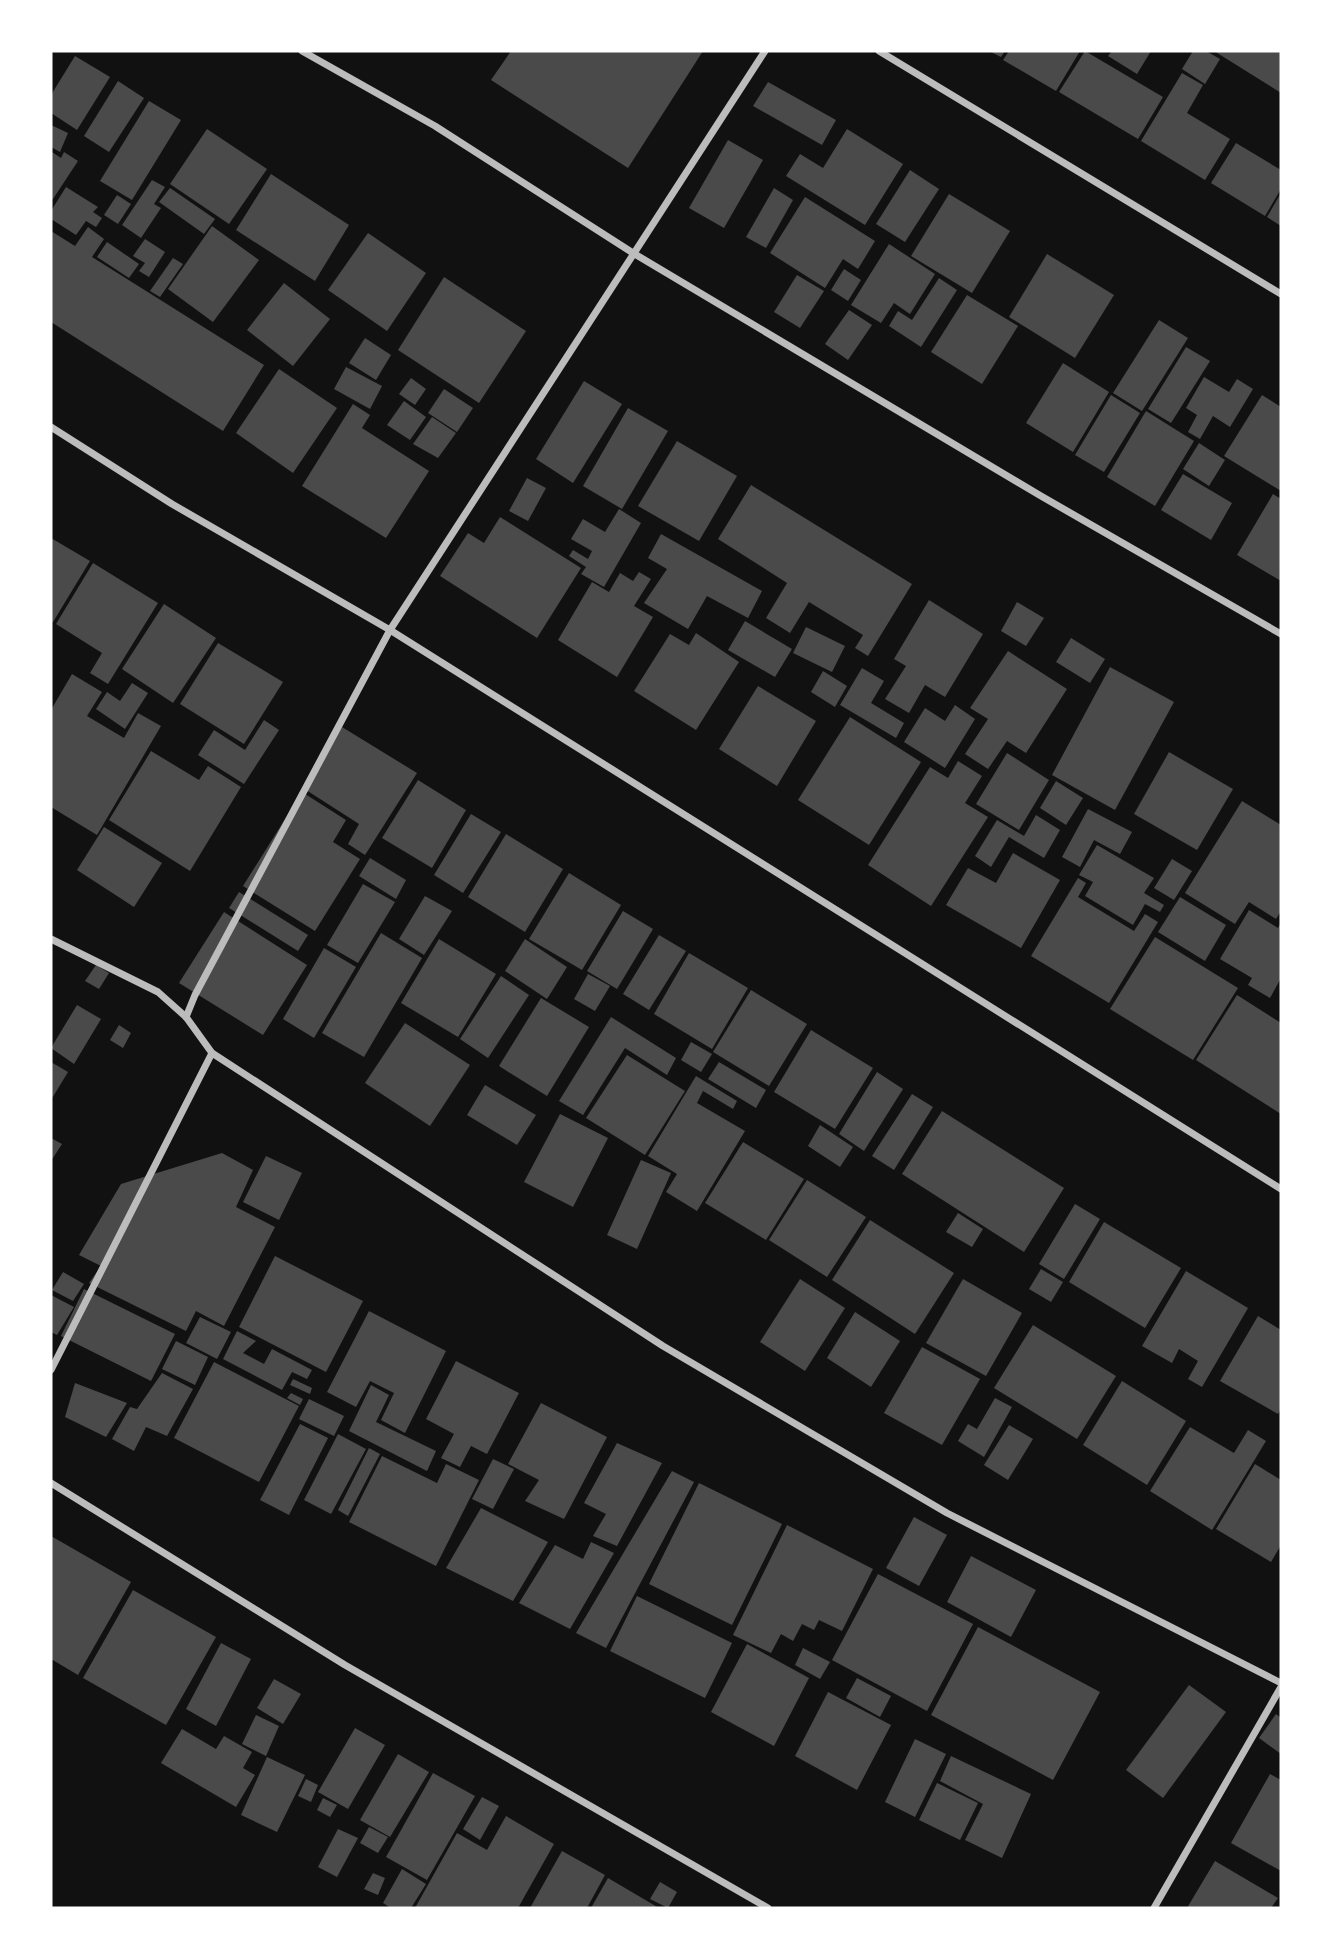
<svg xmlns="http://www.w3.org/2000/svg" width="1332" height="1959" viewBox="0 0 1332 1959" font-family="'Times New Roman',serif">
	<rect width="100%" height="100%" fill="#111"/>
	<!-- building -->
	<g fill="#4a4a4a">
		<polygon points="511,51 703,51 628,168 491,80"/>
		<polygon points="989,51 1005,51 1001,57"/>
		<polygon points="1009,51 1080,51 1056,91 1003,60"/>
		<polygon points="1085,51 1163,97 1138,139 1059,92"/>
		<polygon points="1112,51 1151,51 1137,74 1108,56"/>
		<polygon points="1193,51 1206,51 1220,59 1205,84 1182,69"/>
		<polygon points="1214,51 1281,51 1281,93"/>
		<polygon points="75,56 110,77 77,130 51,113 51,95"/>
		<polygon points="1182,73 1203,85 1187,113 1230,139 1205,180 1141,141"/>
		<polygon points="118,81 144,98 109,152 84,136"/>
		<polygon points="768,82 836,120 822,145 753,106"/>
		<polygon points="149,101 181,120 132,200 100,181"/>
		<polygon points="51,125 68,133 60,152 51,147"/>
		<polygon points="207,129 267,169 229,224 170,184"/>
		<polygon points="847,129 903,164 865,225 786,176 800,154 823,168"/>
		<polygon points="728,140 763,160 724,228 689,208"/>
		<polygon points="1236,143 1281,170 1281,189 1265,216 1211,183"/>
		<polygon points="52,152 61,158 64,152 78,161 51,202"/>
		<polygon points="910,170 939,189 905,242 876,224"/>
		<polygon points="271,174 349,225 315,281 236,230"/>
		<polygon points="152,180 165,187 154,204 161,208 141,238 122,225"/>
		<polygon points="66,187 98,207 93,212 102,218 96,227 86,221 76,235 51,219 51,211"/>
		<polygon points="170,188 215,219 204,234 159,202"/>
		<polygon points="774,188 793,200 766,248 746,237"/>
		<polygon points="1281,193 1281,226 1267,217"/>
		<polygon points="949,194 1010,231 972,293 911,256"/>
		<polygon points="117,195 131,204 118,224 104,215"/>
		<polygon points="805,197 875,241 858,269 843,259 825,288 770,253"/>
		<polygon points="212,226 259,260 213,322 168,289"/>
		<polygon points="88,227 104,239 92,257 264,365 223,431 51,322 51,231 75,246"/>
		<polygon points="368,233 426,273 387,331 328,290"/>
		<polygon points="145,239 165,252 149,277 139,271 145,263 133,256"/>
		<polygon points="107,242 139,264 129,278 97,257"/>
		<polygon points="889,244 935,274 910,314 894,303 881,323 851,305"/>
		<polygon points="1047,254 1114,295 1075,358 1009,317"/>
		<polygon points="173,258 183,264 160,297 150,291"/>
		<polygon points="844,269 861,280 848,301 831,290"/>
		<polygon points="797,275 824,291 800,328 774,312"/>
		<polygon points="444,277 526,331 479,403 398,350"/>
		<polygon points="939,278 957,290 921,347 889,326 898,311 912,320"/>
		<polygon points="284,283 330,319 293,366 247,330"/>
		<polygon points="967,295 1018,326 982,384 931,352"/>
		<polygon points="849,310 872,325 848,360 825,344"/>
		<polygon points="1159,320 1188,338 1142,411 1113,393"/>
		<polygon points="365,338 391,355 376,380 349,363"/>
		<polygon points="1186,347 1210,361 1171,423 1148,409"/>
		<polygon points="1063,363 1109,392 1073,452 1026,423"/>
		<polygon points="346,367 382,386 370,409 334,389"/>
		<polygon points="279,369 337,408 293,473 236,433"/>
		<polygon points="1204,377 1229,392 1237,379 1253,389 1230,427 1213,416 1200,439 1188,432 1197,415 1186,408"/>
		<polygon points="411,378 426,389 415,405 399,394"/>
		<polygon points="584,381 622,404 573,483 536,459"/>
		<polygon points="444,389 473,408 457,432 428,413"/>
		<polygon points="1111,395 1140,413 1104,472 1075,455"/>
		<polygon points="1262,395 1281,407 1281,491 1224,456"/>
		<polygon points="404,401 426,417 410,440 387,425"/>
		<polygon points="353,404 370,415 362,428 429,471 386,538 302,486"/>
		<polygon points="628,408 668,431 622,509 583,486"/>
		<polygon points="1146,411 1194,441 1155,506 1107,477"/>
		<polygon points="432,417 456,433 438,458 413,444"/>
		<polygon points="677,441 737,476 699,541 638,506"/>
		<polygon points="1199,443 1225,460 1209,486 1183,469"/>
		<polygon points="1183,474 1232,503 1211,540 1161,510"/>
		<polygon points="527,478 546,488 528,521 509,511"/>
		<polygon points="751,485 912,584 868,656 855,648 863,635 809,602 790,633 766,618 787,583 718,539"/>
		<polygon points="1273,494 1281,499 1281,581 1237,555"/>
		<polygon points="619,509 641,523 604,587 581,574 586,567 569,556 573,550 588,559 592,551 571,539 583,519 605,532"/>
		<polygon points="500,517 581,568 537,638 440,576 468,533 484,543"/>
		<polygon points="661,534 762,591 748,618 707,596 688,629 644,603 667,569 648,558"/>
		<polygon points="51,538 90,561 53,622 51,621"/>
		<polygon points="93,563 158,603 108,684 90,673 102,653 56,624"/>
		<polygon points="639,572 651,579 634,606 653,617 617,677 558,640 592,582 609,592 620,573 633,581"/>
		<polygon points="929,600 983,634 945,697 925,685 909,713 885,699 906,666 894,659"/>
		<polygon points="1017,602 1044,618 1026,646 1001,631"/>
		<polygon points="164,604 216,638 173,703 122,669"/>
		<polygon points="745,621 792,649 775,677 728,650"/>
		<polygon points="806,627 845,646 832,672 793,653"/>
		<polygon points="696,633 739,662 696,730 634,691 670,634 689,645"/>
		<polygon points="1071,638 1105,659 1090,683 1056,662"/>
		<polygon points="218,643 283,682 244,744 180,704"/>
		<polygon points="1008,651 1067,689 1026,753 1007,741 988,769 965,754 988,719 970,708"/>
		<polygon points="1110,667 1174,702 1115,810 1052,775"/>
		<polygon points="862,668 884,681 871,703 904,723 896,738 840,705"/>
		<polygon points="823,671 847,686 835,707 811,692"/>
		<polygon points="72,674 102,692 87,716 124,738 138,713 161,726 97,835 51,807 51,710"/>
		<polygon points="132,683 148,693 125,729 96,709 107,692 120,701"/>
		<polygon points="758,686 816,721 777,786 719,749"/>
		<polygon points="955,705 975,719 945,768 904,742 925,708 945,721"/>
		<polygon points="850,717 921,762 869,845 798,800"/>
		<polygon points="264,720 279,730 244,784 198,755 214,730 245,750"/>
		<polygon points="342,727 417,773 365,855 348,844 359,824 303,788"/>
		<polygon points="151,751 199,780 208,766 241,787 190,871 109,820"/>
		<polygon points="1169,752 1233,789 1197,850 1134,814"/>
		<polygon points="1007,753 1049,780 1019,830 976,804"/>
		<polygon points="958,761 982,776 965,803 988,817 931,906 868,865 930,767 948,778"/>
		<polygon points="418,780 466,810 432,868 382,838"/>
		<polygon points="1056,781 1083,798 1066,825 1040,808"/>
		<polygon points="302,792 346,820 333,842 360,859 315,931 243,886"/>
		<polygon points="1242,801 1281,825 1281,911 1276,919 1249,902 1235,924 1185,893"/>
		<polygon points="1088,809 1132,832 1120,854 1094,840 1080,867 1062,857"/>
		<polygon points="471,814 501,832 463,893 434,875"/>
		<polygon points="1036,815 1060,830 1044,858 1009,837 991,867 975,856 997,820 1024,836"/>
		<polygon points="104,827 162,863 134,907 77,870"/>
		<polygon points="506,834 563,869 525,932 468,897"/>
		<polygon points="1097,845 1154,878 1144,893 1164,905 1160,912 1145,904 1133,925 1085,896 1093,882 1079,875"/>
		<polygon points="1013,853 1060,880 1021,948 946,905 968,868 996,883"/>
		<polygon points="370,858 406,880 396,899 359,876"/>
		<polygon points="1172,859 1192,871 1174,900 1154,888"/>
		<polygon points="569,873 621,905 582,970 529,939"/>
		<polygon points="1078,878 1086,883 1078,897 1134,931 1145,914 1158,922 1109,1003 1031,956"/>
		<polygon points="363,884 395,902 358,963 327,945"/>
		<polygon points="239,892 308,935 298,951 229,908"/>
		<polygon points="425,896 452,911 424,955 399,939"/>
		<polygon points="1180,897 1226,925 1205,961 1158,932"/>
		<polygon points="1249,910 1278,928 1281,922 1281,978 1270,998 1248,985 1252,978 1220,959"/>
		<polygon points="623,911 653,929 617,989 587,971"/>
		<polygon points="224,912 307,965 263,1035 179,983"/>
		<polygon points="381,933 422,958 364,1057 322,1033"/>
		<polygon points="659,935 686,951 649,1010 623,994"/>
		<polygon points="1155,937 1238,988 1193,1060 1110,1009"/>
		<polygon points="439,939 496,974 458,1037 401,1003"/>
		<polygon points="525,939 567,967 547,999 505,971"/>
		<polygon points="324,948 356,967 314,1038 283,1019"/>
		<polygon points="689,953 748,988 712,1049 654,1014"/>
		<polygon points="96,965 109,973 99,989 85,981"/>
		<polygon points="588,974 610,986 595,1011 574,999"/>
		<polygon points="501,976 529,995 488,1058 460,1039"/>
		<polygon points="751,990 807,1024 769,1086 713,1052"/>
		<polygon points="1237,995 1281,1023 1281,1114 1196,1060"/>
		<polygon points="541,998 589,1027 547,1096 499,1066"/>
		<polygon points="77,1005 101,1019 74,1064 51,1048"/>
		<polygon points="611,1017 676,1058 667,1075 625,1048 583,1115 559,1101"/>
		<polygon points="405,1023 470,1065 430,1126 365,1083"/>
		<polygon points="119,1025 131,1033 123,1048 110,1040"/>
		<polygon points="811,1030 873,1068 835,1129 774,1092"/>
		<polygon points="691,1042 712,1054 701,1072 681,1060"/>
		<polygon points="627,1055 685,1091 645,1155 586,1118"/>
		<polygon points="51,1062 68,1072 51,1100"/>
		<polygon points="719,1062 766,1090 756,1108 708,1079"/>
		<polygon points="877,1072 903,1089 864,1151 839,1134"/>
		<polygon points="696,1076 737,1101 733,1109 703,1091 697,1103 745,1131 697,1211 666,1192 677,1174 648,1156"/>
		<polygon points="485,1085 536,1115 517,1145 467,1115"/>
		<polygon points="912,1094 933,1107 894,1170 872,1156"/>
		<polygon points="942,1111 1064,1188 1024,1252 902,1174"/>
		<polygon points="560,1114 608,1138 573,1207 524,1182"/>
		<polygon points="820,1125 853,1147 840,1167 808,1146"/>
		<polygon points="51,1138 62,1144 51,1161"/>
		<polygon points="743,1142 804,1179 766,1240 705,1203"/>
		<polygon points="222,1153 253,1170 236,1207 275,1227 224,1326 196,1311 186,1331 89,1283 101,1266 79,1255 121,1184"/>
		<polygon points="266,1156 302,1173 279,1220 243,1202"/>
		<polygon points="641,1160 671,1173 637,1249 607,1235"/>
		<polygon points="807,1180 866,1217 827,1277 769,1240"/>
		<polygon points="1075,1204 1100,1219 1064,1279 1039,1264"/>
		<polygon points="958,1213 983,1229 972,1247 946,1232"/>
		<polygon points="870,1220 954,1273 915,1334 832,1280"/>
		<polygon points="1104,1222 1181,1268 1145,1328 1069,1282"/>
		<polygon points="275,1256 363,1301 326,1372 239,1327"/>
		<polygon points="1041,1269 1063,1282 1051,1302 1029,1289"/>
		<polygon points="1186,1271 1248,1308 1202,1387 1188,1379 1198,1361 1179,1349 1172,1363 1142,1346"/>
		<polygon points="63,1272 84,1284 73,1301 52,1290"/>
		<polygon points="800,1279 845,1308 805,1371 760,1342"/>
		<polygon points="963,1279 1022,1313 986,1376 926,1343"/>
		<polygon points="84,1289 175,1334 151,1381 61,1336"/>
		<polygon points="51,1295 74,1307 57,1335 51,1332"/>
		<polygon points="369,1311 446,1351 405,1433 381,1420 394,1393 370,1381 356,1407 327,1392"/>
		<polygon points="855,1312 900,1341 871,1387 827,1358"/>
		<polygon points="1258,1316 1281,1330 1281,1409 1278,1414 1220,1381"/>
		<polygon points="200,1317 231,1332 217,1359 186,1343"/>
		<polygon points="1033,1325 1116,1376 1077,1439 994,1388"/>
		<polygon points="237,1331 256,1341 243,1353 264,1364 272,1349 312,1370 307,1379 292,1372 282,1390 223,1359"/>
		<polygon points="176,1341 208,1357 195,1385 162,1369"/>
		<polygon points="922,1347 980,1379 942,1445 884,1413"/>
		<polygon points="456,1361 519,1393 487,1454 471,1446 460,1467 441,1458 454,1434 426,1419"/>
		<polygon points="214,1362 299,1406 259,1482 174,1438"/>
		<polygon points="162,1373 193,1389 167,1436 146,1427 134,1451 112,1439 130,1407 137,1409"/>
		<polygon points="293,1379 312,1388 310,1394 290,1385"/>
		<polygon points="1122,1381 1186,1421 1147,1485 1083,1445"/>
		<polygon points="75,1383 127,1403 106,1437 65,1417"/>
		<polygon points="371,1385 389,1395 376,1422 436,1451 427,1471 349,1431"/>
		<polygon points="291,1393 303,1399 300,1405 287,1398"/>
		<polygon points="995,1398 1012,1407 984,1457 958,1441 968,1424 977,1429"/>
		<polygon points="309,1399 344,1416 334,1436 299,1419"/>
		<polygon points="541,1403 607,1437 564,1519 525,1501 539,1480 508,1464"/>
		<polygon points="300,1424 328,1438 289,1515 260,1500"/>
		<polygon points="1009,1425 1033,1439 1008,1480 984,1465"/>
		<polygon points="1190,1427 1234,1453 1248,1430 1266,1441 1212,1530 1150,1491"/>
		<polygon points="338,1434 366,1449 331,1514 304,1500"/>
		<polygon points="617,1443 662,1463 617,1546 593,1536 606,1514 584,1503"/>
		<polygon points="369,1448 380,1454 348,1516 338,1510"/>
		<polygon points="382,1456 437,1483 446,1464 479,1480 436,1566 349,1522"/>
		<polygon points="493,1459 514,1469 493,1509 472,1499"/>
		<polygon points="1255,1464 1281,1480 1281,1545 1271,1562 1216,1529"/>
		<polygon points="672,1471 694,1482 606,1648 576,1633"/>
		<polygon points="699,1483 782,1524 732,1625 649,1584"/>
		<polygon points="481,1508 548,1542 513,1601 446,1568"/>
		<polygon points="914,1517 947,1535 919,1586 886,1568"/>
		<polygon points="787,1525 873,1569 842,1631 819,1620 814,1630 802,1624 793,1641 781,1634 771,1653 733,1635"/>
		<polygon points="51,1536 131,1582 78,1675 51,1659"/>
		<polygon points="591,1542 614,1553 570,1629 519,1603 555,1545 583,1559"/>
		<polygon points="971,1556 1036,1590 1011,1637 947,1602"/>
		<polygon points="878,1574 973,1624 927,1711 832,1660"/>
		<polygon points="133,1590 216,1637 166,1725 83,1678"/>
		<polygon points="637,1596 732,1643 705,1698 610,1651"/>
		<polygon points="978,1627 1100,1692 1053,1780 931,1715"/>
		<polygon points="221,1643 251,1659 216,1726 186,1709"/>
		<polygon points="747,1644 809,1678 774,1746 711,1712"/>
		<polygon points="803,1648 830,1662 820,1679 795,1665"/>
		<polygon points="857,1678 891,1696 880,1717 846,1698"/>
		<polygon points="274,1679 301,1694 283,1724 257,1708"/>
		<polygon points="1189,1685 1226,1712 1163,1798 1126,1770"/>
		<polygon points="828,1692 891,1725 857,1790 795,1756"/>
		<polygon points="1276,1714 1281,1718 1281,1754 1259,1738"/>
		<polygon points="256,1715 279,1726 266,1756 242,1744"/>
		<polygon points="355,1728 385,1745 348,1809 318,1792"/>
		<polygon points="182,1729 216,1749 224,1736 252,1752 243,1768 255,1775 236,1807 161,1763"/>
		<polygon points="915,1739 946,1754 915,1817 885,1802"/>
		<polygon points="398,1754 429,1772 390,1837 360,1820"/>
		<polygon points="951,1756 1031,1794 1002,1858 965,1840 983,1804 940,1781"/>
		<polygon points="267,1757 305,1775 277,1832 241,1815"/>
		<polygon points="433,1773 475,1796 427,1880 386,1857"/>
		<polygon points="1270,1774 1281,1780 1281,1871 1231,1843"/>
		<polygon points="306,1779 318,1785 311,1802 298,1796"/>
		<polygon points="937,1783 978,1803 960,1840 919,1820"/>
		<polygon points="482,1797 499,1806 480,1840 463,1829"/>
		<polygon points="323,1798 337,1805 330,1817 317,1810"/>
		<polygon points="506,1816 554,1844 518,1908 415,1908 457,1833 487,1850"/>
		<polygon points="369,1827 388,1837 378,1853 360,1843"/>
		<polygon points="338,1829 358,1838 337,1877 318,1867"/>
		<polygon points="562,1851 605,1875 587,1908 530,1908"/>
		<polygon points="1215,1861 1278,1898 1271,1908 1187,1908"/>
		<polygon points="402,1869 426,1884 411,1908 391,1908 383,1903"/>
		<polygon points="373,1873 385,1878 378,1895 364,1889"/>
		<polygon points="608,1878 659,1908 591,1908"/>
		<polygon points="660,1882 677,1892 668,1908 650,1899"/>
	</g>
	<g fill="none" stroke-linecap="round" stroke-linejoin="round">
		<!-- minor -->
		<g stroke="#bcbcbc" stroke-width="7">
			<polyline points="302,51 435,126 633,253 1041,496 1281,634"/>
			<polyline points="879,51 1281,294"/>
			<polyline points="51,427 172,504 390,630 1281,1189"/>
			<polyline points="51,939 158,992 186,1017 212,1053 663,1346 947,1513 1281,1683"/>
			<polyline points="186,1017 195,995 390,630 765,51"/>
			<polyline points="51,1370 212,1053"/>
			<polyline points="51,1483 345,1665 768,1908"/>
			<polyline points="1154,1908 1281,1687"/>
		</g>
	</g>
	<!-- border -->
	<rect width="1332" height="1959" fill="none" stroke="#ffffff" stroke-width="105"/>
</svg>
